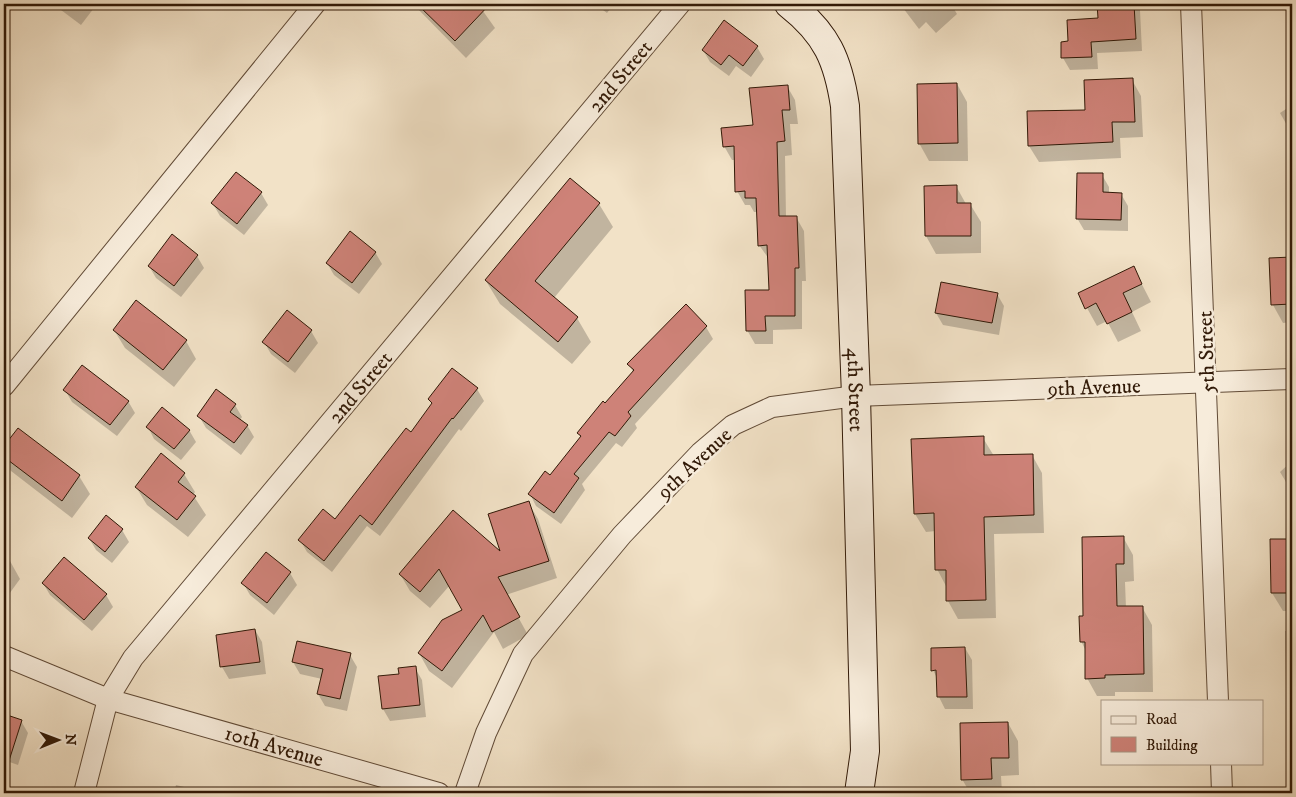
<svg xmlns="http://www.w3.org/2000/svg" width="1296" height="797" viewBox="0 0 1296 797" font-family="'IM FELL DW Pica',serif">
	<rect width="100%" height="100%" fill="#f2e2c7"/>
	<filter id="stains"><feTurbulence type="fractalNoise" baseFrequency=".004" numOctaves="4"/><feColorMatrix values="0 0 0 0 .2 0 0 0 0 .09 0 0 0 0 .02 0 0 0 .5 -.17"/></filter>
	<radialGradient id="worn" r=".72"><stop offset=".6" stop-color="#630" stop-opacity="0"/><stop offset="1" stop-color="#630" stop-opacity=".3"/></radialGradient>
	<!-- shadow -->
	<g fill="#0003">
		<polygon points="53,4 97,4 81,25"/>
		<polygon points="413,4 478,4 495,28 466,58"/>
		<polygon points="595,4 614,4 607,13"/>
		<polygon points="900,4 951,4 957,14 936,33 926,22 919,29"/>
		<polygon points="1098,4 1136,4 1140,10 1142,51 1097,53 1098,69 1070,70 1063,58 1069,43 1099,20"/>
		<polygon points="4,11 9,21 4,28"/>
		<polygon points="724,22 757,47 764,59 751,77 736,66 729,76 710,62 703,50"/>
		<polygon points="1132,80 1141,96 1143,137 1120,138 1121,158 1039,162 1029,146"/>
		<polygon points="957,84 967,102 968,161 929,161 919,143"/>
		<polygon points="787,86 795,100 798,124 790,124 792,155 785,156 786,217 796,217 804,231 806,281 802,281 802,329 773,330 773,344 755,344 747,330 770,292 769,259 759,245 758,212 754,212 750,205 745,205 737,191 736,160 732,160 724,146 754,126"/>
		<polygon points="1292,105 1292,134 1280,113"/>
		<polygon points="1102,175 1109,187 1109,194 1121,194 1128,206 1128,231 1084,230 1077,218"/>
		<polygon points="956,186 966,204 970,204 981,222 981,253 936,254 926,236"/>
		<polygon points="261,193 268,205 244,235 220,216 213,204"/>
		<polygon points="599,204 613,227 554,298 577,318 591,342 572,364 500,304 486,281"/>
		<polygon points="375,252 382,264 359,294 334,275 327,263"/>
		<polygon points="197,256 204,268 181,297 156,278 149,266"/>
		<polygon points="1292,258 1292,322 1283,323 1273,305 1270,259"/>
		<polygon points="1133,267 1151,302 1132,312 1141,331 1118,342 1107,321 1097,326 1087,308"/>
		<polygon points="997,294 1004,306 999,335 943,325 936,313"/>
		<polygon points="287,312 311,331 318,343 295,373 271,354 264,342"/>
		<polygon points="706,327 713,339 635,424 637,428 622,447 616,443 582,484 585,490 561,524 536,506 530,494 551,477 581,438 578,433 633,372 629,364"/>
		<polygon points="114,330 186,341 196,359 174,387 125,348"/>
		<polygon points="477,389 484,401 461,431 459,429 380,536 367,526 332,572 307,552 300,540 336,520 412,434 433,405 429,399"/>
		<polygon points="65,390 128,401 135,413 117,436 72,402"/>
		<polygon points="235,405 242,417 240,420 247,425 254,437 241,455 206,428 199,416"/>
		<polygon points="148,427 189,430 196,442 181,460 154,439"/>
		<polygon points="18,429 79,476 90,494 72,518 11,471 4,459 4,448"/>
		<polygon points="983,438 994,456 1032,455 1042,473 1044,533 994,534 996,618 958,619 948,601 947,588 937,569 936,531 926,532 915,514"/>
		<polygon points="161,455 184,474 195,492 193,495 206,515 188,537 147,505 136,487"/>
		<polygon points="1292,461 1292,492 1280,472"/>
		<polygon points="528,502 538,519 557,578 506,595 528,635 503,649 494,632 452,688 429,671 419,653 464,611 450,585 430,608 410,591 400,574 503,555"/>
		<polygon points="106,517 122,530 129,542 112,563 96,550 89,538"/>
		<polygon points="1123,537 1133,555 1134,581 1125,582 1126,608 1142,607 1152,625 1153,692 1115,692 1115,696 1097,696 1087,678 1086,651 1081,641 1084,617"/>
		<polygon points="1271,540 1292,540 1292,611 1283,611 1272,593"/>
		<polygon points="266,554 290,573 297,585 274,615 250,595 243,583"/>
		<polygon points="4,556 10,561 20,579 4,601"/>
		<polygon points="43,583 106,595 113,607 92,631 50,595"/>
		<polygon points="255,630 262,642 266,674 229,679 222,667 217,636"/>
		<polygon points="1285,631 1292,631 1292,694 1286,684"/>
		<polygon points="965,648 972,660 973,709 945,709 939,697 938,680 933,670"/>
		<polygon points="350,655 357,667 347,711 325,706 318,694 322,679 300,674 293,662"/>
		<polygon points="415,668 422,680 426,717 390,721 383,709 400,675"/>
		<polygon points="4,715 21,721 28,733 18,765 4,760"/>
		<polygon points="1291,719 1292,719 1292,774 1291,772"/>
		<polygon points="1008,723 1018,741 1019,775 1001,776 1002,793 970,793 962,779"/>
		<polygon points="176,785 197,790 199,793 174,793"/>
	</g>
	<!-- building -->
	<g fill="#ce8278" stroke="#311907">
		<polygon points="417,4 490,4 455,41"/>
		<polygon points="1097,4 1134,4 1136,39 1091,42 1092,57 1061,58 1061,42 1068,41 1067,20 1098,18"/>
		<polygon points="724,20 758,46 743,66 729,55 721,65 702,50"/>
		<polygon points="1133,78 1135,122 1112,122 1113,142 1028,146 1027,111 1085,110 1084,80"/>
		<polygon points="957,83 958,143 918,144 917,84"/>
		<polygon points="788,85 790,110 782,110 785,141 777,142 779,216 797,216 799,268 795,268 795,316 765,316 766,331 746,331 745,290 769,290 767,245 758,246 756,198 745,198 745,191 735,192 734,146 723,147 721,128 753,125 749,88"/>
		<polygon points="236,172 262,192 237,224 211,203"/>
		<polygon points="1077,173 1103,173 1103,192 1122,193 1121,220 1076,219"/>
		<polygon points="570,178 600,203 535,281 578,317 558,342 485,280"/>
		<polygon points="957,185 957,203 971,203 971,236 925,236 924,186"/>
		<polygon points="350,231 376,252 352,283 326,263"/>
		<polygon points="172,234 198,255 174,286 148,266"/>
		<polygon points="1292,257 1292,304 1271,305 1269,258"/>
		<polygon points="1134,266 1142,284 1123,293 1132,312 1107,324 1096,303 1085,309 1078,293"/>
		<polygon points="941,282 998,293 992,323 935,313"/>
		<polygon points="136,300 187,340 163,370 113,330"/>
		<polygon points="686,304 707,326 628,412 631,416 615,436 609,432 574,474 579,478 554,513 528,494 545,471 550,475 581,436 577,433 603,401 605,403 634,370 627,364"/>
		<polygon points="287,310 312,330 288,362 262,342"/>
		<polygon points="82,365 129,401 110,425 63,390"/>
		<polygon points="452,368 478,388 453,419 452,418 372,525 360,515 324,561 298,540 323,509 335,519 406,428 411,432 432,403 428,399"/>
		<polygon points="216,389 236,404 230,412 248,425 234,443 197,416"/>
		<polygon points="162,407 190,430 174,449 146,427"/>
		<polygon points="18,428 80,475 62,501 4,457 4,446"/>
		<polygon points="984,436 984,455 1033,454 1034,515 984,517 986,600 946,601 946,570 935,570 934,513 914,514 911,439"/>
		<polygon points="161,453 185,473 178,482 196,496 177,520 135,487"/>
		<polygon points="529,501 549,561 498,577 520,617 492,632 483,615 442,671 418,653 442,620 462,610 439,569 420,592 399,574 453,510 500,551 488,514"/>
		<polygon points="106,515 123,529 105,552 88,538"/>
		<polygon points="1124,536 1124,564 1116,564 1117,606 1143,606 1144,674 1105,675 1105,678 1085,679 1085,642 1080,642 1079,616 1083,616 1082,537"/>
		<polygon points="1270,539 1292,539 1292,593 1271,593"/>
		<polygon points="266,552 291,572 267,603 241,583"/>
		<polygon points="64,557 107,594 84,620 42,583"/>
		<polygon points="255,629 260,662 220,667 216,635"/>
		<polygon points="297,641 351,653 340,699 317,694 323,669 292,662"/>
		<polygon points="965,647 967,697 937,697 936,670 931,671 931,648"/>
		<polygon points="416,666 420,705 382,709 378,676 399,674 398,668"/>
		<polygon points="4,714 22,720 7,767 4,766"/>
		<polygon points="1008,722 1009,758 991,758 992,779 961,780 960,723"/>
	</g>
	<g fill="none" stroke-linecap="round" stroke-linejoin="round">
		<!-- street casing -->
		<g stroke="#614b37" stroke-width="22">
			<g id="street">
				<polyline points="1191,4 1218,701"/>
				<polyline points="4,386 315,4"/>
				<polyline points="4,656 108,699 439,793"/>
				<polyline points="1221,763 1222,793"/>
				<polyline points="84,793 108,699 133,658 680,4"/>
				<polyline points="465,793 486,733 523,654 622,535 700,453 733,425 772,407 856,396 1292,379"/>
			</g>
		</g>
		<!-- secondary casing -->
		<g stroke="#311907" stroke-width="30">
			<g id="secondary">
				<path id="s1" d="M789,4c38,30 49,56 56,102l11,290 9,355 -6,42"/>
			</g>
		</g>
		<!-- street -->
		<use href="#street" stroke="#f7ecdb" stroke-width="20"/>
		<!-- secondary -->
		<use href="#secondary" stroke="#f7ecdb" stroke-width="28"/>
	</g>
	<g text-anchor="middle" stroke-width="5" stroke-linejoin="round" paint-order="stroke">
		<!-- street labels -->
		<g font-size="21" fill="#311907" stroke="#f7ecdb">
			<text transform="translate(620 76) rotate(-50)" y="7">2nd Street</text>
			<text transform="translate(1206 352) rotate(-92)" y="7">5th Street</text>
			<text transform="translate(360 387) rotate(-50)" y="7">2nd Street</text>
			<text transform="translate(1094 387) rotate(-2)" y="7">9th Avenue</text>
			<text dy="7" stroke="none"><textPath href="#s1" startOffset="404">4th Street</textPath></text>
			<text transform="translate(694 463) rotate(-43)" y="7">9th Avenue</text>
			<text transform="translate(274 746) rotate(16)" y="7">10th Avenue</text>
		</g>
	</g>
	<!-- margin -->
	<rect width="1296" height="797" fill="none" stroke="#f2e2c7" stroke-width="20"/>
	<rect x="5" y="5" width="1286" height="787" fill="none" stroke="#311907" stroke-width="2.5"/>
	<rect x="10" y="10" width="1276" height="777" fill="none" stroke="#311907"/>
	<!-- legend -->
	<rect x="1101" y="700" width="162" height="65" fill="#f7ecdb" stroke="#a89886"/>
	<rect x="1111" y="716" width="25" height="8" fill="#f7ecdb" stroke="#a89886"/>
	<text x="1146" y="724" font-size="15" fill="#311907">Road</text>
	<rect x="1111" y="737" width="25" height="15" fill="#ce8278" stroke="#a89886"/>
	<text x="1146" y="750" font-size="15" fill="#311907">Building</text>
	<!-- north arrow -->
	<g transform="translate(58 740) rotate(89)" stroke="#f7ecdb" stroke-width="4" paint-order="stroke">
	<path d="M0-4L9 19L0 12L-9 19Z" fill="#311907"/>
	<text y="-8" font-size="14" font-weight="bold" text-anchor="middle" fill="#311907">N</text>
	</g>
	<rect width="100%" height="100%" filter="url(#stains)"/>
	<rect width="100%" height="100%" fill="url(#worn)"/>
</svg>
